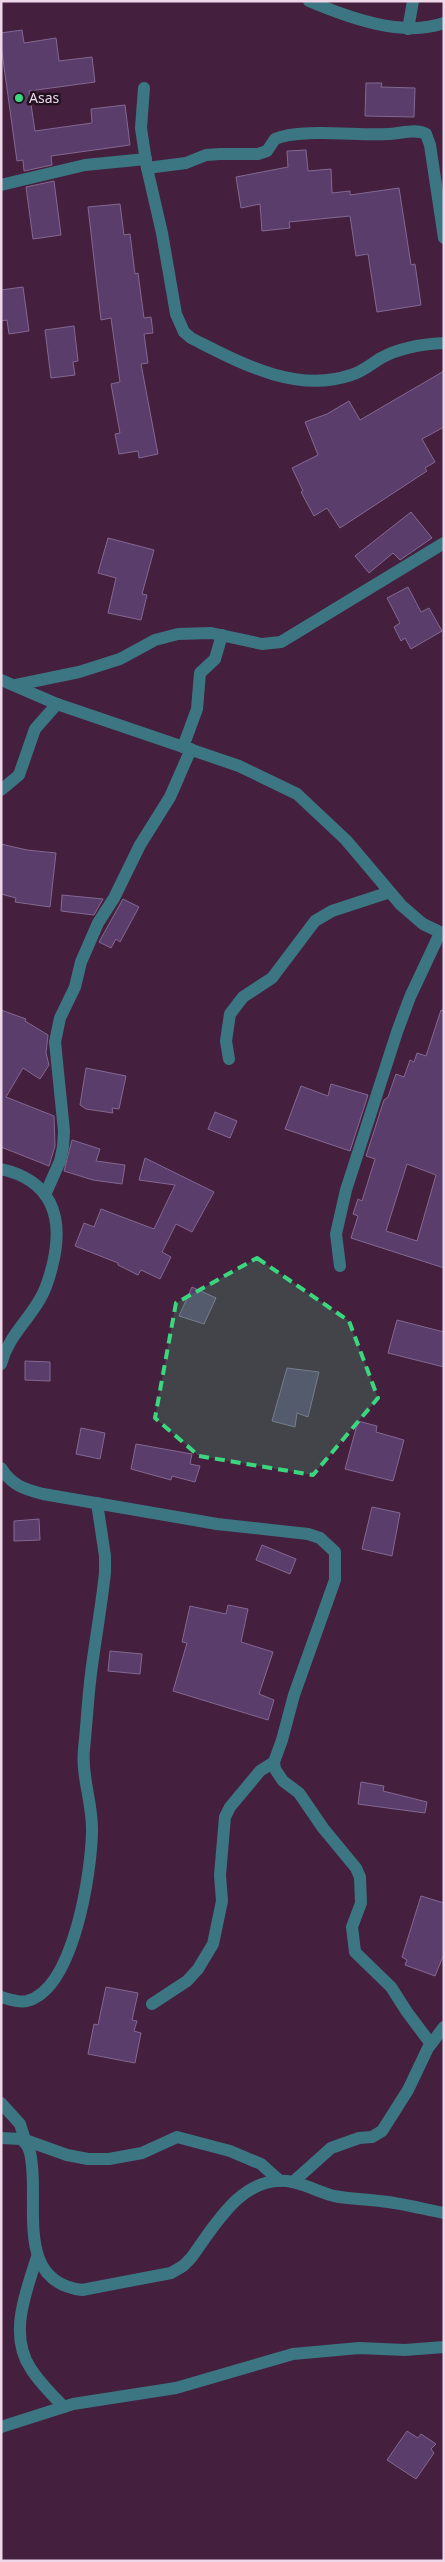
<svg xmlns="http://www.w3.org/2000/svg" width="445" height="2562" viewBox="0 0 445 2562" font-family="'Noto Sans',sans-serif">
	<rect width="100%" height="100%" fill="#44203e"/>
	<!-- building -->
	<g fill="#5a3d6a" stroke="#836892" fill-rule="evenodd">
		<polygon points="22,30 24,43 56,38 59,61 92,57 95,82 29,91 35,131 92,123 91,109 125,105 130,145 51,156 52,165 24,171 23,160 17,161 1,45 1,33"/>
		<polygon points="366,83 382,83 381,87 415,88 414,117 365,116"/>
		<polygon points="306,150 308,171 331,169 332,193 350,191 350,195 399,188 411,265 415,264 421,305 377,312 368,254 356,256 350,216 289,222 290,228 262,231 260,204 241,208 236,177 288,167 287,151"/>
		<polygon points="54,181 61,235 33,239 26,187"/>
		<polygon points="120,204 124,235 130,234 135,274 138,273 144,318 151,317 153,333 144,334 148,363 141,364 158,454 139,458 138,451 119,454 115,434 120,433 111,384 120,382 111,318 101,320 88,207"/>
		<polygon points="23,287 29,331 9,334 7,320 1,321 1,290"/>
		<polygon points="74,326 78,361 73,362 75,375 51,378 45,330"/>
		<polygon points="444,371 444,427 422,439 435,462 425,468 427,471 340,528 327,508 314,516 301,492 303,491 292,468 318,455 305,422 327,414 349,401 360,420"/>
		<polygon points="411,512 432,538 400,560 393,553 369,573 355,556"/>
		<polygon points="108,538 154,550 142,594 147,595 141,620 108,613 116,578 98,573"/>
		<polygon points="408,587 421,612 429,608 442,631 411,649 405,638 401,641 394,627 400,623 387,598"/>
		<polygon points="1,844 27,850 56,853 50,907 15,902 16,898 1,894"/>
		<polygon points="62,895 103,899 94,915 61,911"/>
		<polygon points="123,899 139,907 120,942 116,939 111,948 99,942"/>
		<polygon points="1,1010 26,1019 25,1021 48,1035 46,1053 49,1065 40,1079 23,1068 6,1097 54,1116 55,1146 49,1166 1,1147"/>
		<path d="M441,1010l3,1v257l-93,-30 7,-22 -5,-2 5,-15 4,2 13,-42 -9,-3 18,-56 4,-3 8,-23 8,3 6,-17 4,2 3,-9 9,3zM407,1164l29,11 -19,66 -31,-10z"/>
		<polygon points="86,1068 126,1076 119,1109 112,1108 113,1113 86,1109 80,1105"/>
		<polygon points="331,1084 368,1095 350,1151 285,1129 301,1086 328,1096"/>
		<polygon points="215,1112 237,1121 230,1138 208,1129"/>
		<polygon points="72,1140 100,1149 96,1161 125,1165 122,1184 93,1180 64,1171"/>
		<polygon points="145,1158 214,1192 192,1232 176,1224 162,1252 171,1257 160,1279 141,1270 138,1275 118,1265 118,1263 75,1246 84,1223 94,1227 101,1209 154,1229 175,1185 139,1180"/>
		<polygon points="192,1287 216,1298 204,1324 179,1316"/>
		<polygon points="397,1320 444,1332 444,1367 388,1353"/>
		<polygon points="25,1361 50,1362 50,1381 25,1380"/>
		<polygon points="287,1368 319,1372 308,1417 297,1413 295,1427 272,1421"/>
		<polygon points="358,1421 377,1426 376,1432 404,1440 393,1481 345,1469"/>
		<polygon points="81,1428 105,1433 100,1459 76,1454"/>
		<polygon points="136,1444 192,1454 190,1464 200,1466 195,1482 172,1476 171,1480 131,1469"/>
		<polygon points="372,1507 400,1513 392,1556 362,1549"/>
		<polygon points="39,1519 40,1540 14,1541 14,1521"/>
		<polygon points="262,1545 296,1559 290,1574 256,1560"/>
		<polygon points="228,1605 248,1609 241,1642 273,1652 259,1694 274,1700 268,1720 173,1691 187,1643 182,1642 190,1606 226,1614"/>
		<polygon points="110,1651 142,1654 140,1674 108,1671"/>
		<polygon points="361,1782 384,1786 383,1791 427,1802 425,1813 358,1804"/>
		<polygon points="421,1896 444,1903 444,1954 435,1976 405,1965 407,1960 402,1957"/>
		<polygon points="106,1987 138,1993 132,2020 137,2021 134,2031 141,2033 135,2063 88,2054 94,2024 98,2025"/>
		<polygon points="407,2431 418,2438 421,2434 436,2444 431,2449 434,2453 416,2479 387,2460"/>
	</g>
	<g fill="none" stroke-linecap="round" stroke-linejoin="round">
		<!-- minor -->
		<g stroke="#3c7682" stroke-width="12">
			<path d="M309,1c38,16 94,37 135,22"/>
			<polyline points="408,29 413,1"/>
			<path d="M144,88l-3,40 6,40 15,65 14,81 8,18 7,6c48,24 104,56 160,37 11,-3 20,-11 30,-17 18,-10 42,-14 63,-15"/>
			<path d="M147,168l39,-5 20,-8 14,-1h38l9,-3 8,-12c24,-11 84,-3 113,-5 11,0 28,-6 38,0l4,11 14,93"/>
			<polyline points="1,185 85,165 146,159"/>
			<polyline points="1,680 57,704 239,766 297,794 346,840 401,905 423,924 444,934"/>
			<polyline points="16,685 79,672 120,659 155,640 178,634 211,633 262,644 281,642 444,543"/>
			<polyline points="183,747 197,709 200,673 215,659 222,635"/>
			<polyline points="1,790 19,775 35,729 57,704"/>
			<polyline points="229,1059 226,1041 230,1014 243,997 272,978 315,921 332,911 390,892"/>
			<path d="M1,1169c50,11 63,47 52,94 -3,12 -6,25 -13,36 -13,23 -32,38 -39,65"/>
			<polyline points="45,1195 60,1161 63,1147 64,1131 55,1042 60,1018 75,987 81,962 98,923 114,898 140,845 170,797 191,749"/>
			<polyline points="340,1266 336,1234 346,1190 397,1032 410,997 440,933"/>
			<path d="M1,1468c11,18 24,21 42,26l174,30 91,10 12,4 15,14v28l-41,115 -12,45 -8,22 1,7 8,12 16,12 24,35 33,40 4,9 1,26 -9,24 3,25 36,35 16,25 24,32"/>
			<path d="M1,1997c8,2 18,6 26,4 47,-12 64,-128 65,-169 1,-28 -11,-55 -8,-83 3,-28 4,-55 8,-83 4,-31 10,-63 13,-94v-16l-8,-53"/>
			<polyline points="152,2004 187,1981 198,1969 213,1944 222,1901 220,1875 225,1817 230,1807 260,1771 274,1762"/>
			<polyline points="1,2103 20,2124 26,2143"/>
			<path d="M1,2138l20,1c9,7 10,16 11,27 5,47 -14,116 50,124l89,-17 12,-7 8,-8c23,-31 50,-82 96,-77 17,2 31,11 47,15 15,3 31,3 46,5 21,2 43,8 64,12"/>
			<polyline points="25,2140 67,2155 88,2159 109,2159 142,2153 177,2137 230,2151 261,2164 280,2181"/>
			<polyline points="293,2182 331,2148 359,2138 372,2137 382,2131 408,2090 428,2048 444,2027"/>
			<path d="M37,2257c-11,35 -29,78 -6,112 9,14 21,26 33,38"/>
			<polyline points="1,2427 73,2404 176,2388 293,2354 359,2348 405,2350 444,2347"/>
		</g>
	</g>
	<!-- marked area -->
	<path fill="#3bd77e" fill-opacity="0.2" stroke="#3bd77e" stroke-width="4" stroke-dasharray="10 6" stroke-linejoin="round" d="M257,1258l92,63 29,77 -65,77 -114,-19 -44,-38 21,-115z"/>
	<!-- markers -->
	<circle fill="#3bd77e" stroke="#21111e" stroke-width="2" cx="19" cy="98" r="5"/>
	<g text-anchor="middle" stroke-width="5" stroke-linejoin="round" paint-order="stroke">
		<!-- poi labels -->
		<g font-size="14" fill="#eed7e9" stroke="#21111e" text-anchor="start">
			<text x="29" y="103">Asas</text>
		</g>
	</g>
	<!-- border -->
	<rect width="445" height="2562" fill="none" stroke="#eed7e9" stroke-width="5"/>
</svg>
